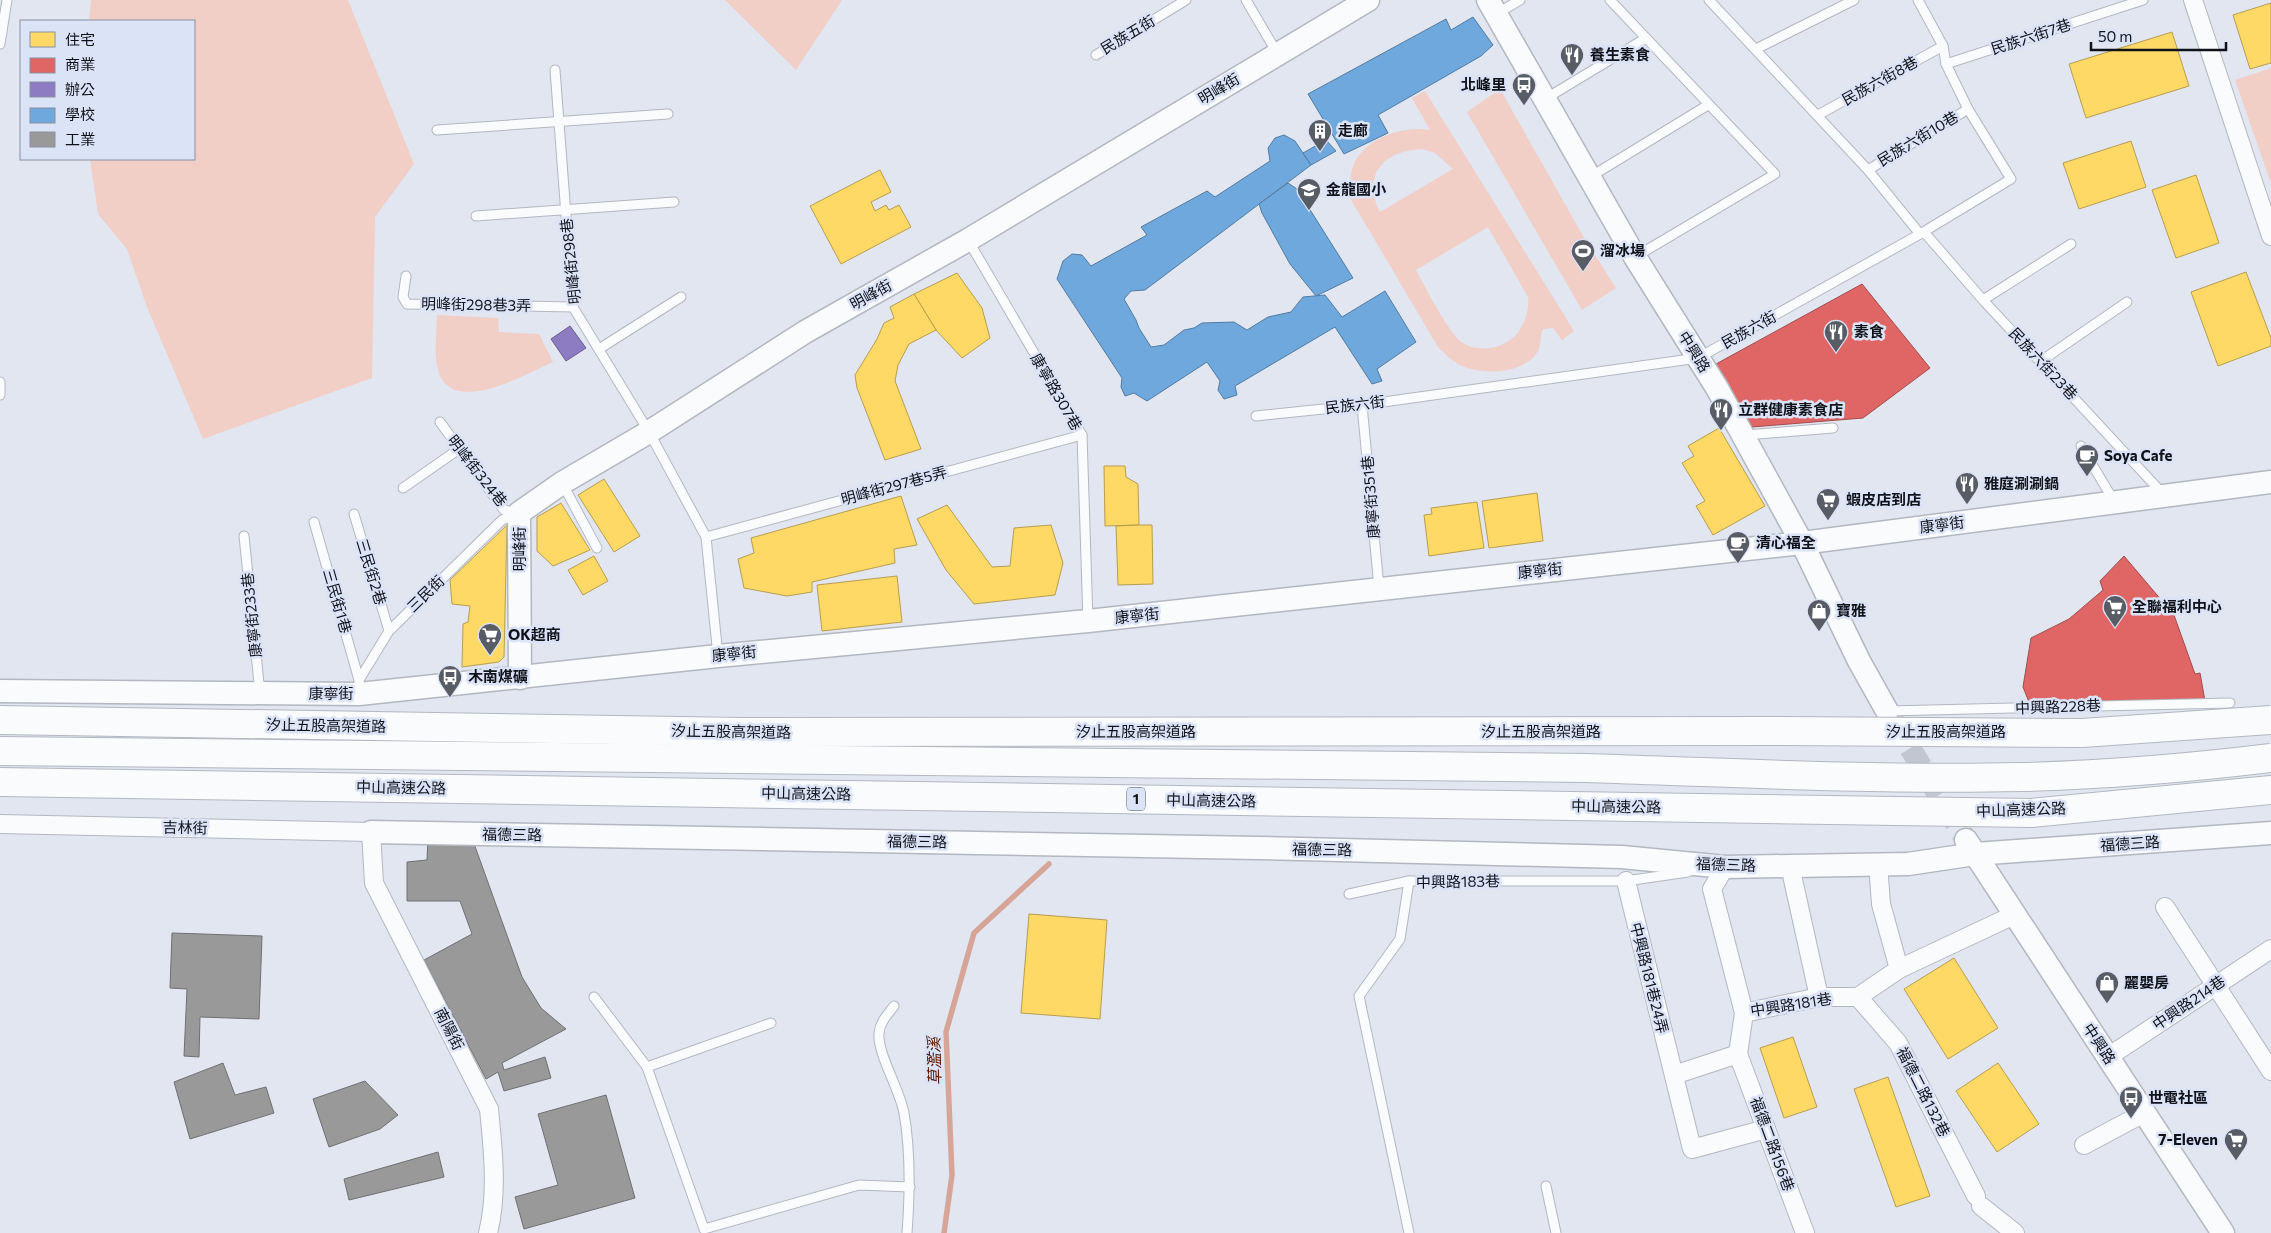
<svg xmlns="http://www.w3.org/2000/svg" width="2271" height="1233" viewBox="0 0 2271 1233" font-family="Commissioner,'Noto Sans TC',sans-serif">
	<rect width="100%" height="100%" fill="#e1e6f1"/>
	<!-- green -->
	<g fill="#f1cec6" fill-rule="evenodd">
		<polygon points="91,0 348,0 414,164 375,217 372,378 203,439 147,307 127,249 98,214 90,159 194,159 194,21 89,21"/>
		<polygon points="725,0 842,0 796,70"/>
		<polygon points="2271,68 2271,183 2235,80"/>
		<polygon points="1500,89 1583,236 1616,288 1582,310 1467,112"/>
		<path d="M1425,91l149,240 -12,9 -9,-12 -10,1c-4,7 -1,18 -7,25 -15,20 -53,21 -74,12 -9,-4 -17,-12 -24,-19l-88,-149c-1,-15 0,-32 10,-44 16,-19 47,-28 70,-24l-18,-32zM1423,149l12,4 18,16 -73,43c-19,-37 4,-62 43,-63zM1488,227l40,70c2,13 -4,30 -13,39 -15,15 -45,18 -59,1 -16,-20 -28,-45 -40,-67z"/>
		<path d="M437,315l61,3 1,14 40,2 14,28c-27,12 -107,59 -116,3 -3,-15 0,-34 0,-50z"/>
	</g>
	<!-- homes -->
	<g fill="#ffd966" stroke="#b79d4f">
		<polygon points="2271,3 2271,63 2250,69 2233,15"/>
		<polygon points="2172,32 2189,86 2086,118 2069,64"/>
		<polygon points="2131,141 2146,187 2079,209 2063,163"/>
		<polygon points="880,170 891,192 871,202 875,211 886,205 889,210 899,205 911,227 841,264 810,206"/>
		<polygon points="2196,175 2219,243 2176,258 2152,190"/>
		<polygon points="2246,272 2271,338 2271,346 2218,366 2191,292"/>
		<polygon points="957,273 982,308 990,338 962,358 936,330 914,294"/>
		<polygon points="914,294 936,330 909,344 898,365 895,381 921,449 885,460 857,388 855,375 877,339 884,323 894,318 890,307"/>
		<polygon points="1719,428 1765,506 1713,535 1696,506 1705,501 1682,463 1694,456 1688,446"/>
		<polygon points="1104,466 1125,466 1126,477 1138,484 1139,525 1105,526"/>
		<polygon points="604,479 640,536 614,552 578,495"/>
		<polygon points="1537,493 1543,541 1489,548 1482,501"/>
		<polygon points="901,496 917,545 894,549 895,563 812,582 812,592 787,596 744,588 738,559 754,553 751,538"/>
		<polygon points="1477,502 1484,548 1429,556 1424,515 1432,514 1431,508"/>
		<polygon points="561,503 590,550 553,566 537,551 537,517"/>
		<polygon points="947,505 992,567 1010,566 1014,528 1051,525 1063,563 1055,595 974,604 946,570 917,519"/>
		<polygon points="507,525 504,657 499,662 462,667 463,624 468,622 470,606 452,604 450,580"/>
		<polygon points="1139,525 1152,525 1153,584 1118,585 1116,526"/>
		<polygon points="594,556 608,581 583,595 568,570"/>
		<polygon points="897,576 902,622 822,631 817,585"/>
		<polygon points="1029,914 1107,920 1100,1019 1021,1013"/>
		<polygon points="1954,958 1998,1028 1948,1059 1904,989"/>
		<polygon points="1793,1037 1817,1107 1784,1118 1760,1048"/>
		<polygon points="1998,1063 2039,1124 1997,1152 1956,1091"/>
		<polygon points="1888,1077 1930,1196 1896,1207 1854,1089"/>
	</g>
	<!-- shops -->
	<g fill="#e06666" stroke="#a14d4f">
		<polygon points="1862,284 1930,368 1863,418 1752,427 1716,364"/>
		<polygon points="2124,556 2174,615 2195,674 2200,673 2205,701 2029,702 2023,687 2031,638 2069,619 2103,590 2100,581"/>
	</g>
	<!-- offices -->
	<polygon fill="#8e7cc3" stroke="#685c90" points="570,326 586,348 566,361 551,339"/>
	<!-- schools -->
	<g fill="#6fa8dc" stroke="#527ba2">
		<polygon points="1473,17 1493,45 1481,56 1378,115 1388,133 1344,154 1308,94 1446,19 1451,30"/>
		<polygon points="1284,135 1295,141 1311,165 1145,290 1131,291 1124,299 1136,320 1139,328 1151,347 1164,345 1184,330 1194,328 1202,323 1234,322 1247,330 1268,317 1291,312 1303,297 1325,295 1342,317 1385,291 1416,342 1377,369 1382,381 1372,384 1335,327 1235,386 1237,395 1224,399 1218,390 1220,381 1207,362 1147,401 1134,393 1125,396 1121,387 1122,378 1057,279 1063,261 1072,254 1082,255 1091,266 1147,235 1141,227 1207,191 1215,197 1270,161 1268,148 1275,138"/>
		<polygon points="1326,140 1336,151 1311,165 1303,153"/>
		<polygon points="1288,183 1297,189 1353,278 1316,296 1290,264 1262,213 1259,204"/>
	</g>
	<!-- industry -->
	<g fill="#999" stroke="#707073">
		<polygon points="428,838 472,838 522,977 541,1008 566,1029 502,1063 504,1070 545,1057 551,1078 504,1091 498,1072 486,1079 424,960 472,934 460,901 407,901 407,862 427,860"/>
		<polygon points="172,933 262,936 259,1019 200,1017 199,1057 184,1056 187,989 170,988"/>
		<polygon points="223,1063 235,1095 266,1087 274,1113 190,1139 174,1082"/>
		<polygon points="365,1081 398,1115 380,1129 329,1147 313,1099"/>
		<polygon points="606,1095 635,1198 524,1229 515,1197 558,1185 538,1114"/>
		<polygon points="438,1152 444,1177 349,1200 344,1179"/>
	</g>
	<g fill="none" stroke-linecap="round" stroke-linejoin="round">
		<!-- stream -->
		<polyline stroke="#d6a597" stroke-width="5.5" points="944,1233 952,1175 946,1032 974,933 1049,864"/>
		<!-- tertiary-tunnel -->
		<polyline stroke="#c2c6d1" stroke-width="22" stroke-dasharray="22 11" stroke-linecap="butt" points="1893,720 1966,840"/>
		<!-- service casing -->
		<g stroke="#b3b7c0" stroke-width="11">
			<g id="service">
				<polyline points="1246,0 1277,53"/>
				<polyline points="1610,0 1775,174 1635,257"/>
				<polyline points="1709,0 1868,170 1920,234"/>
				<polyline points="1496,14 1520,0"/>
				<polyline points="0,44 7,0"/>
				<polyline points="1756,49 1854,0"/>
				<polyline points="1096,55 1186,0"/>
				<polyline points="1946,64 2143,0"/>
				<polyline points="555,70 573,307 649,432 706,537 718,656"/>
				<polyline points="1545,99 1646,38"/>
				<polyline points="1818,115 1943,46"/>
				<polyline points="437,130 668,114"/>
				<polyline points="1868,170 1968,109"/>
				<polyline points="1590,177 1708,105"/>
				<polyline points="476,216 674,202"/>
				<polyline points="1924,232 1983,300 2163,494"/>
				<polyline points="968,240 1082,435 1088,621"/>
				<polyline points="406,276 403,297 407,304 573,307"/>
				<polyline points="1983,300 2071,244"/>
				<polyline points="599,349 681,297"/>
				<polyline points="2041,361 2127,302"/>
				<polyline points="0,382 0,395"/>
				<polyline points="1362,405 1379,588"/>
				<polyline points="1256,416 1362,405 1698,358 1920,234 2011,179 1968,109 1946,64 1943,46 1918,0"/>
				<polyline points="440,422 504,510 519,513"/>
				<polyline points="1745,435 1833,428"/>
				<polyline points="2081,446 2114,501"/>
				<polyline points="562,483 597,548"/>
				<polyline points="403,488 459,449"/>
				<polyline points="354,514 389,631"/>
				<polyline points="314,522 359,680"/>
				<polyline points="244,536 260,693"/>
				<polyline points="706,537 1082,435"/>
				<polyline points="359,694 359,680 389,631 502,520 518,514"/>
				<polyline points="1887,711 2230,703"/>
				<polyline points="1349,894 1409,881"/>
				<polyline points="594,997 647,1067"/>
				<path d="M894,1006c-6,8 -14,16 -15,27 -2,20 21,57 25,80 7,40 6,80 3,120"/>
				<polyline points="771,1023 647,1067 704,1229 859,1185 910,1187"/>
				<polyline points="1546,1186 1556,1233"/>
				<polyline points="1409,1233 1359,996 1400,939 1409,881 1626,881 1688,872"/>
			</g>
		</g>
		<!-- minor casing -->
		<g stroke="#b3b7c0" stroke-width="20">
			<g id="minor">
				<polyline points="2193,0 2271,236"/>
				<path d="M0,824l371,8 3,51 115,226c4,41 9,84 -1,124"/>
				<polyline points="1790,866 1819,997"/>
				<polyline points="1725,867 1712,889 1744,1013"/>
				<polyline points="1626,881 1692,1149 1766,1129"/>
				<polyline points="2165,907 2271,1071"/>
				<polyline points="1899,969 2014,915"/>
				<polyline points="1858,997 1898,1043 1976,1196"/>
				<polyline points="1858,997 1899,969 1881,904 1878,864"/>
				<polyline points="1738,1054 1805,1233"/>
				<polyline points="2108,1057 2271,949"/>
				<polyline points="1674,1075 1738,1054 1744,1013 1819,997 1858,997"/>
				<polyline points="2084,1145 2144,1113"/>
				<polyline points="1981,1206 2015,1233"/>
			</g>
		</g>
		<!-- tertiary casing -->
		<g stroke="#b3b7c0" stroke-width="25">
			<g id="tertiary">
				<polyline points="1488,0 1635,257 1717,388 1802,543 1859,661 1887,711"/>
				<polyline points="520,678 519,513 562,483 649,432 805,332 968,240 1368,0"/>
				<polyline points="0,691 359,694 718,656 1088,621 1802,543 2271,482"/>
				<polyline points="371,832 1258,848 1622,857 1725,867 1908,864 1975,854 2271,833"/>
				<polyline points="1966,840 2223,1233"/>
			</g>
		</g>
		<!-- motorway casing -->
		<g stroke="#b3b7c0" stroke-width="30">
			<polyline id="motorway" points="0,782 2031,813 2271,790"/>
		</g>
		<!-- service -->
		<use href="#service" stroke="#fafbfd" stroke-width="9"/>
		<!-- minor -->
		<use href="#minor" stroke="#fafbfd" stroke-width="18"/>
		<!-- tertiary -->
		<use href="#tertiary" stroke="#fafbfd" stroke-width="22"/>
		<!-- motorway -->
		<use href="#motorway" stroke="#fafbfd" stroke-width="28"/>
		<!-- motorway-bridge casing -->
		<g stroke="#b3b7c0" stroke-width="30" stroke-linecap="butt">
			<g id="motorway-bridge">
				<polyline points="0,720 742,732 1783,731 2082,733 2271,720"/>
				<path d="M0,751l1587,17c145,5 290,12 435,9 83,-2 167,-9 249,-19"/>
			</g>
		</g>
		<!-- motorway-bridge -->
		<use href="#motorway-bridge" stroke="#fafbfd" stroke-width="28"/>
	</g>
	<!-- icons -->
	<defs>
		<g id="restaurant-pin" transform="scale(1.25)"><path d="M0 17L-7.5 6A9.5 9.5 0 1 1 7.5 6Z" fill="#585c65" stroke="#dbe3f7"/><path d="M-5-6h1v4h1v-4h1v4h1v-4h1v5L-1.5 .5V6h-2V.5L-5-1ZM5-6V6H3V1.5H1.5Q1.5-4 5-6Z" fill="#fff"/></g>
		<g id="bus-pin" transform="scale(1.25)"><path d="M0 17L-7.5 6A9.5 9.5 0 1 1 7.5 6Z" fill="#585c65" stroke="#dbe3f7"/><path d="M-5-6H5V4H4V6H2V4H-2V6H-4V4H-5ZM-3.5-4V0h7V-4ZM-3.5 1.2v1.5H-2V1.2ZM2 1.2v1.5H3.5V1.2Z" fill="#fff"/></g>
		<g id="building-pin" transform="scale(1.25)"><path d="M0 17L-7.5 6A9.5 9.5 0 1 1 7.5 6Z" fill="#585c65" stroke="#dbe3f7"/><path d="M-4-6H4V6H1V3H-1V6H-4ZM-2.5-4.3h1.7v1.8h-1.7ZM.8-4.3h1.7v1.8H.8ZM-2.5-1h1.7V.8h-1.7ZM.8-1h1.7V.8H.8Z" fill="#fff"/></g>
		<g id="school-pin" transform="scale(1.25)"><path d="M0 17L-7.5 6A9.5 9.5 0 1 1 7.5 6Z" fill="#585c65" stroke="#dbe3f7"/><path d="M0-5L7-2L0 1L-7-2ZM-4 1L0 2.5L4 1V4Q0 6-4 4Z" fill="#fff"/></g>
		<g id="stadium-pin" transform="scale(1.25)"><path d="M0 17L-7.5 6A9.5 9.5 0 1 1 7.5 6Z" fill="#585c65" stroke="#dbe3f7"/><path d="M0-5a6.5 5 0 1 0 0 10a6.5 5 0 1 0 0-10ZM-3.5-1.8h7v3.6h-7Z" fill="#fff"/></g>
		<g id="cafe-pin" transform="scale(1.25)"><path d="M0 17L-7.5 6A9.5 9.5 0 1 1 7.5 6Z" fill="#585c65" stroke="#dbe3f7"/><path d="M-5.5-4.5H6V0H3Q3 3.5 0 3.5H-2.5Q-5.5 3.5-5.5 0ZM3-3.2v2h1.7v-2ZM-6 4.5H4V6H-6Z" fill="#fff"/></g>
		<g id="supermarket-pin" transform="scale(1.25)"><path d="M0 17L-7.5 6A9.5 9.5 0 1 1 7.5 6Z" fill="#585c65" stroke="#dbe3f7"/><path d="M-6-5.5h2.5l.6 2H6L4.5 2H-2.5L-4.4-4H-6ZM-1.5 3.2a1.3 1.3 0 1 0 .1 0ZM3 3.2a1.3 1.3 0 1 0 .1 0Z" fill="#fff"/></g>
		<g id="shop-pin" transform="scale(1.25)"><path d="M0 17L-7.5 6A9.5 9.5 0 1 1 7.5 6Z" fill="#585c65" stroke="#dbe3f7"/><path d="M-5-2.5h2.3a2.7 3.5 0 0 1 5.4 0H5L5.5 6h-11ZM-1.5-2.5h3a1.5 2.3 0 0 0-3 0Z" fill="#fff"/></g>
	</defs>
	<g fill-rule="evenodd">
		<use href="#restaurant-pin" x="1572" y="55"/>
		<use href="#bus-pin" x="1524" y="85"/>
		<use href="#building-pin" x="1320" y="131"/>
		<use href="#school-pin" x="1309" y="190"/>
		<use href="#stadium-pin" x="1583" y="251"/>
		<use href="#restaurant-pin" x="1836" y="332"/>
		<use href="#restaurant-pin" x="1721" y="410"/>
		<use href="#cafe-pin" x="2087" y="456"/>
		<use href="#restaurant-pin" x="1967" y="484"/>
		<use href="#supermarket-pin" x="1828" y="500"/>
		<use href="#cafe-pin" x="1738" y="543"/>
		<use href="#supermarket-pin" x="2115" y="607"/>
		<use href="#shop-pin" x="1819" y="611"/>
		<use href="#supermarket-pin" x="490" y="635"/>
		<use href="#bus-pin" x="450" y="677"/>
		<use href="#shop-pin" x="2107" y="983"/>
		<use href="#bus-pin" x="2131" y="1098"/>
		<use href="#supermarket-pin" x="2236" y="1140"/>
	</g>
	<g text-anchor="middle" stroke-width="5" stroke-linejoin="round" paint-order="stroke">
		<!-- shield labels -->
		<rect fill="#dbe3f7" stroke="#4c515c" stroke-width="1" x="1127" y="787.5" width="18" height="23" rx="4"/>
		<g font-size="14" font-weight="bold" fill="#0f1219">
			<text x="1136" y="804">1</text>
		</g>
		<!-- street labels -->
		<g font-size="15" fill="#0f1219" stroke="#dbe3f7">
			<text transform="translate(1128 35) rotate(-31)" y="5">民族五街</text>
			<text transform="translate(2031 37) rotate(-18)" y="5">民族六街7巷</text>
			<text transform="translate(1880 81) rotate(-29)" y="5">民族六街8巷</text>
			<text transform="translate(1219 89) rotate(-31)" y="5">明峰街</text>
			<text transform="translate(1918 139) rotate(-31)" y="5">民族六街10巷</text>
			<text transform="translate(571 261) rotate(-96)" y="5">明峰街298巷</text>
			<text transform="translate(871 295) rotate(-29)" y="5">明峰街</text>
			<text transform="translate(476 305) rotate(1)" y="5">明峰街298巷3弄</text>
			<text transform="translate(1749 330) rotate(-29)" y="5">民族六街</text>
			<text transform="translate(1694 352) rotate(58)" y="5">中興路</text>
			<text transform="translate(2043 364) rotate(47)" y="5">民族六街23巷</text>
			<text transform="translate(1056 392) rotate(60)" y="5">康寧路307巷</text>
			<text transform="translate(1355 405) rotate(-7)" y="5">民族六街</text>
			<text transform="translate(477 471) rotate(52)" y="5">明峰街324巷</text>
			<text transform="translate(894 486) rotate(-15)" y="5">明峰街297巷5弄</text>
			<text transform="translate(1371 497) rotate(-95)" y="5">康寧街351巷</text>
			<text transform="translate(1942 525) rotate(-7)" y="5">康寧街</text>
			<text transform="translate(520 549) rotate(-90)" y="5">明峰街</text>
			<text transform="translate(1540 571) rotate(-6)" y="5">康寧街</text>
			<text transform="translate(371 572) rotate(73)" y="5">三民街2巷</text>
			<text transform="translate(426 594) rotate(-44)" y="5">三民街</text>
			<text transform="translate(337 601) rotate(74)" y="5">三民街1巷</text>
			<text transform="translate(252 615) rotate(-96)" y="5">康寧街233巷</text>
			<text transform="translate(1137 616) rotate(-6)" y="5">康寧街</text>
			<text transform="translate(734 654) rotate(-6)" y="5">康寧街</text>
			<text x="331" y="699">康寧街</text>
			<text transform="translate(2058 707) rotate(-2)" y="5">中興路228巷</text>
			<text transform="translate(326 726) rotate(1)" y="5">汐止五股高架道路</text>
			<text transform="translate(731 732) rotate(1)" y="5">汐止五股高架道路</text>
			<text x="1136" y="737">汐止五股高架道路</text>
			<text x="1541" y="737">汐止五股高架道路</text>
			<text x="1946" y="737">汐止五股高架道路</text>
			<text transform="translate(401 788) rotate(1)" y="5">中山高速公路</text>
			<text transform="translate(806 794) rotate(1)" y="5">中山高速公路</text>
			<text transform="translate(1211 801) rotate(1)" y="5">中山高速公路</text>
			<text transform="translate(1616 807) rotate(1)" y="5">中山高速公路</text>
			<text transform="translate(2021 810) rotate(-2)" y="5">中山高速公路</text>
			<text transform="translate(185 828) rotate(1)" y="5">吉林街</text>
			<text transform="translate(512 835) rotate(1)" y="5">福德三路</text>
			<text transform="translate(917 842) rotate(1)" y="5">福德三路</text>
			<text transform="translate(2130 844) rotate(-4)" y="5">福德三路</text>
			<text transform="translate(1322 850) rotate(1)" y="5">福德三路</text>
			<text transform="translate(1726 865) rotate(2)" y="5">福德三路</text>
			<text transform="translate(1458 882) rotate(-1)" y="5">中興路183巷</text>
			<text transform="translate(1649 978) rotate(76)" y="5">中興路181巷24弄</text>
			<text transform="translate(2189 1003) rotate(-34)" y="5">中興路214巷</text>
			<text transform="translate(1791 1005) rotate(-9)" y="5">中興路181巷</text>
			<text transform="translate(449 1029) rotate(63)" y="5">南陽街</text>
			<text transform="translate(2099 1044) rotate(57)" y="5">中興路</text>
			<text transform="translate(1923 1092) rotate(63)" y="5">福德二路132巷</text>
			<text transform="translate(1772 1144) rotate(70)" y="5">福德二路156巷</text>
		</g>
		<!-- poi labels -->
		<g font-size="15" font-weight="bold" fill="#0f1219" stroke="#dbe3f7" text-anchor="start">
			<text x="1590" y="60">養生素食</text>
			<text x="1506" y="90" text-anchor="end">北峰里</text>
			<text x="1338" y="136">走廊</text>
			<text x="1326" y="195">金龍國小</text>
			<text x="1600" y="256">溜冰場</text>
			<text x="1854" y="337">素食</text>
			<text x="1738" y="415">立群健康素食店</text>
			<text x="2104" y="461">Soya Cafe</text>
			<text x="1984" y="489">雅庭涮涮鍋</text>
			<text x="1846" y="505">蝦皮店到店</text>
			<text x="1756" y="548">清心福全</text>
			<text x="2132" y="612">全聯福利中心</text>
			<text x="1836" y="616">寶雅</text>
			<text x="508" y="640">OK超商</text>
			<text x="468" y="682">木南煤礦</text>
			<text x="2124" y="988">麗嬰房</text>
			<text x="2148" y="1103">世電社區</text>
			<text x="2218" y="1145" text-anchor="end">7-Eleven</text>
		</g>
		<!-- water labels -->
		<g font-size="16" font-style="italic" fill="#5a1800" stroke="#dbe3f7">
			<text transform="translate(934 1061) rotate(-91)" y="6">草濫溪</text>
		</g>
	</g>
	<!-- legend -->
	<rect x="20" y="20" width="175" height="140" fill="#dbe3f7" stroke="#898f9e"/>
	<rect x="30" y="32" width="25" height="15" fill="#ffd966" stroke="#898f9e"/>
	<text x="65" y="45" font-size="15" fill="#0f1219">住宅</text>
	<rect x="30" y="58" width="25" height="15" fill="#e06666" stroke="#898f9e"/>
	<text x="65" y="70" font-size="15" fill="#0f1219">商業</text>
	<rect x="30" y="82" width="25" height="15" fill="#8e7cc3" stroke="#898f9e"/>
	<text x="65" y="95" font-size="15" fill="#0f1219">辦公</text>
	<rect x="30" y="108" width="25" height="15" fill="#6fa8dc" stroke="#898f9e"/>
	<text x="65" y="120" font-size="15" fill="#0f1219">學校</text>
	<rect x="30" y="132" width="25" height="15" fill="#999999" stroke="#898f9e"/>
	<text x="65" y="145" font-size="15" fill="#0f1219">工業</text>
	<!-- scale -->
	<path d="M2091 42v8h135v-8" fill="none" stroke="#0f1219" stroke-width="2.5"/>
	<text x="2098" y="42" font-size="15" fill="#0f1219" stroke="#dbe3f7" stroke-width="4" paint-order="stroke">50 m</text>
</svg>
